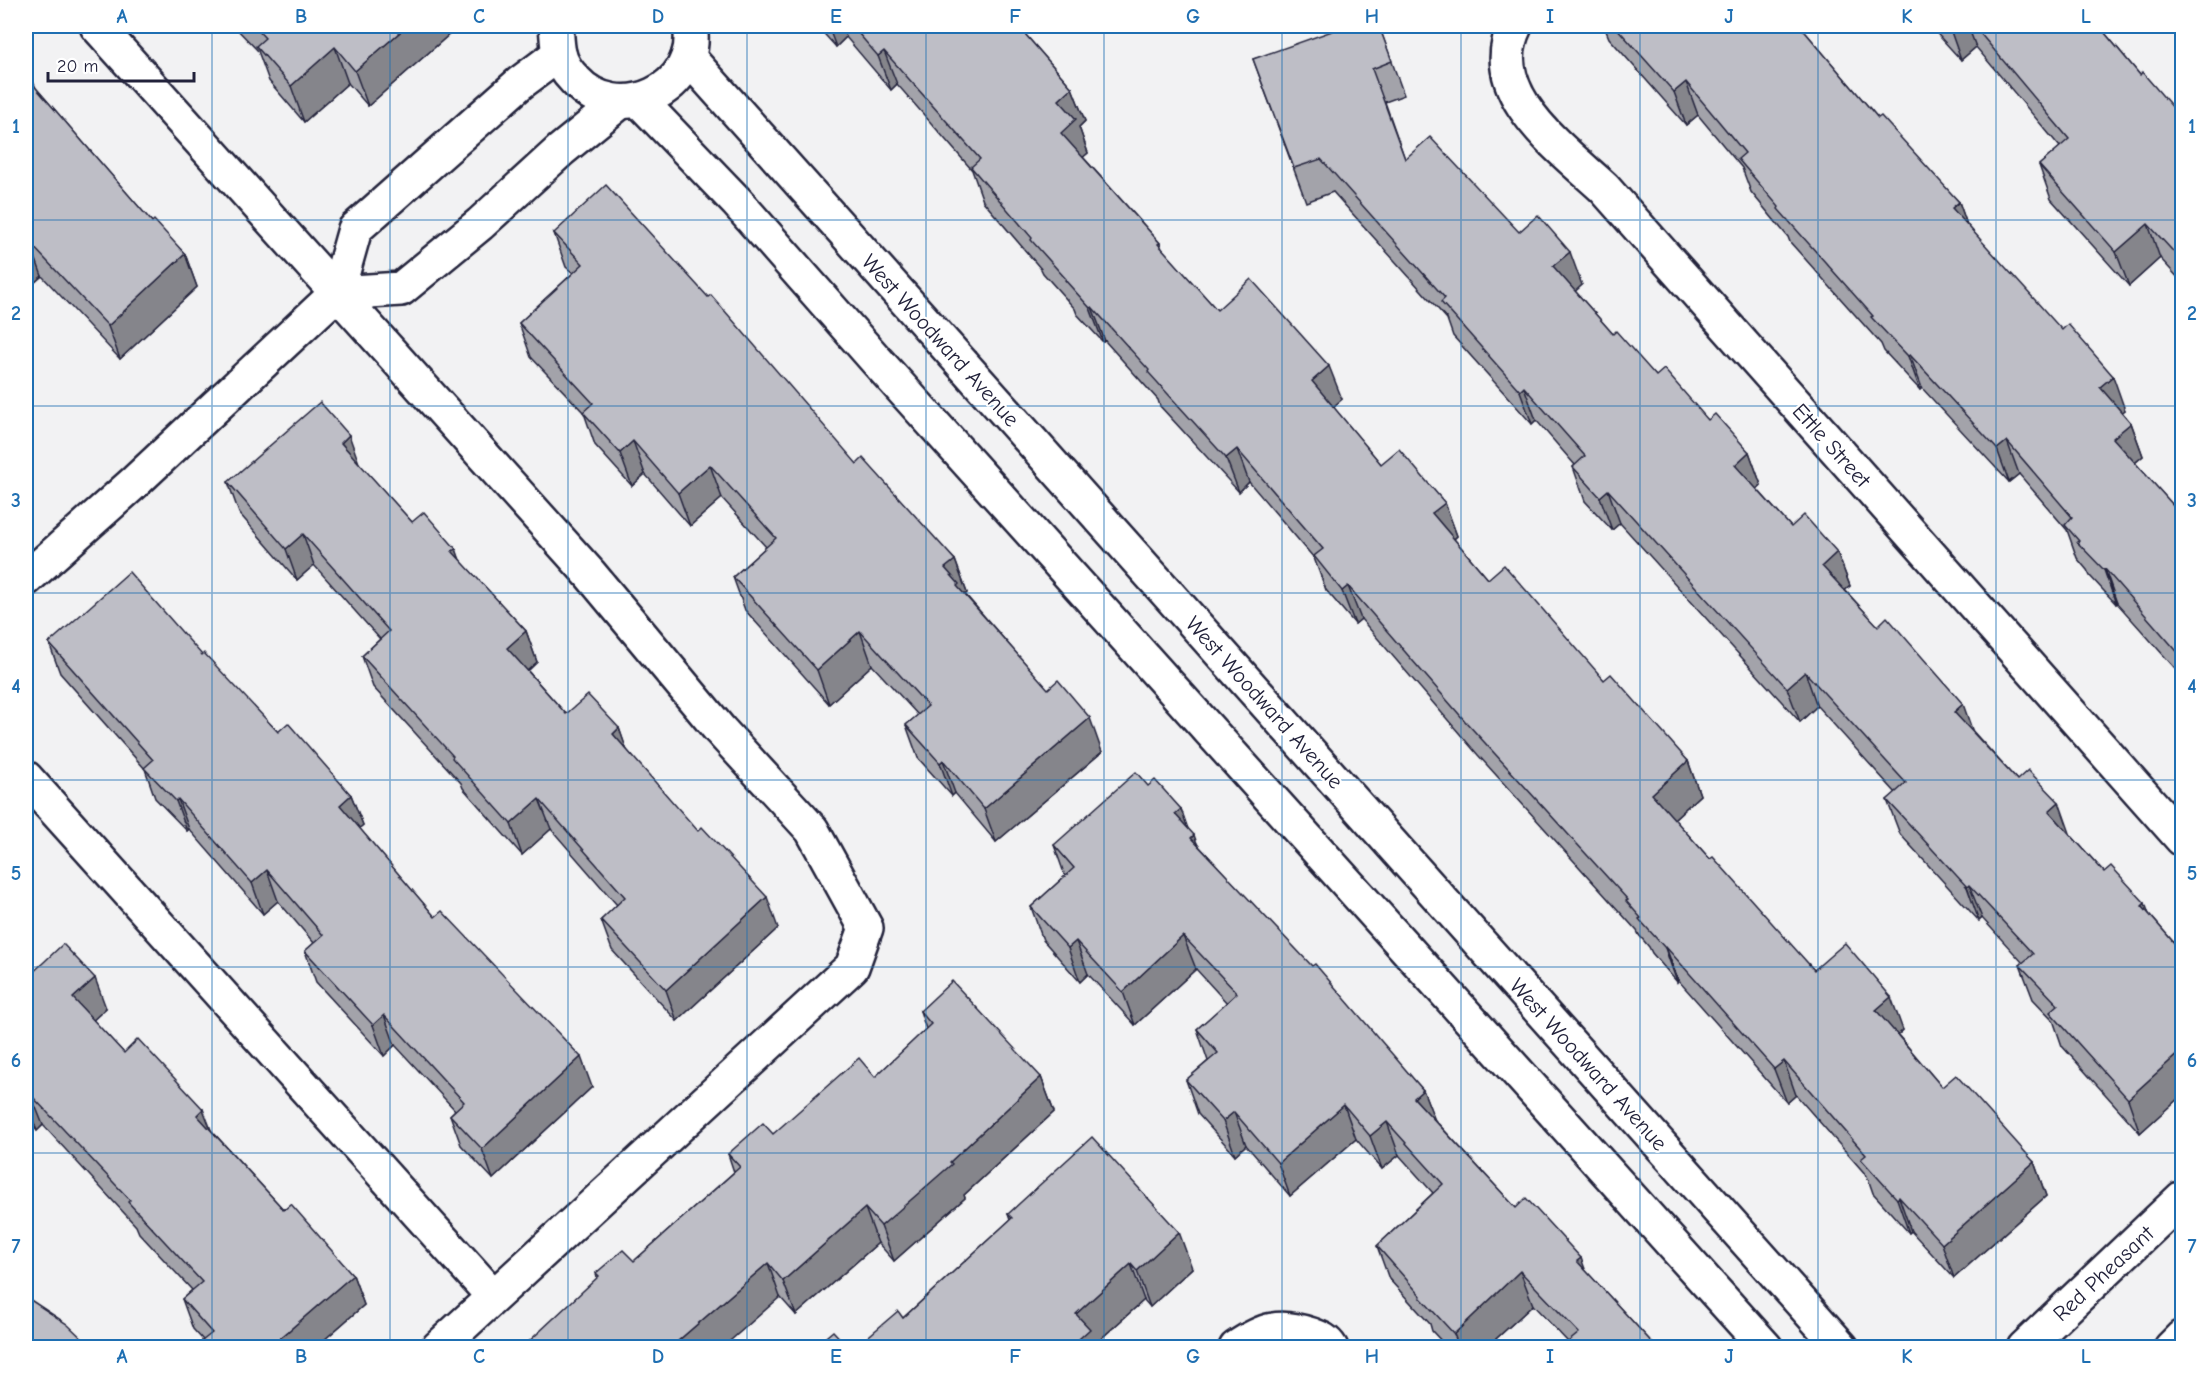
<svg xmlns="http://www.w3.org/2000/svg" width="2208" height="1373" viewBox="0 0 2208 1373" font-family="'Comic Neue',sans-serif">
	<rect width="100%" height="100%" fill="#f2f2f3"/>
	<filter id="ink" filterUnits="userSpaceOnUse"><feTurbulence type="fractalNoise" baseFrequency=".0167" numOctaves="2"/><feDisplacementMap in="SourceGraphic" scale="12" xChannelSelector="R" yChannelSelector="G"/><feConvolveMatrix kernelMatrix="1 2 1 2 8 2 1 2 1" color-interpolation-filters="sRGB"/></filter>
	<g filter="url(#ink)">
		<g fill="none" stroke-linecap="round" stroke-linejoin="round">
			<!-- street casing -->
			<g stroke="#22223b" stroke-width="38">
				<g id="street">
					<polyline points="97,26 590,574 720,730 812,830 866,928 852,967 438,1348"/>
					<path d="M1515,26c-33,66 47,123 89,162l578,651"/>
					<polyline points="26,778 493,1296"/>
					<path d="M1236,1348c28,-19 43,-24 76,-13 8,3 14,5 19,13"/>
					<polyline points="2024,1348 2182,1198"/>
					<polyline points="2171,1348 2182,1337"/>
				</g>
			</g>
			<!-- secondary casing -->
			<g stroke="#22223b" stroke-width="38">
				<g id="secondary">
					<path d="M556,26c1,8 1,19 3,27 2,10 9,20 16,27 43,48 127,9 115,-54"/>
					<polyline points="688,57 1842,1348"/>
					<polyline points="640,101 737,202 876,360 1766,1348"/>
					<polyline points="337,293 401,289 480,224 561,150 620,102"/>
					<polyline points="26,579 136,481 337,293 355,229 520,83 559,54"/>
				</g>
			</g>
			<!-- street -->
			<use href="#street" stroke="#fff" stroke-width="33"/>
			<!-- secondary -->
			<use href="#secondary" stroke="#fff" stroke-width="33"/>
		</g>
		<!-- wall -->
		<g fill="#a3a3aa" stroke="#22223b" stroke-width="1.5">
			<polygon points="234,26 450,26 452,32 368,106 348,83 304,122 269,81 258,51"/>
			<polygon points="817,26 1018,26 1072,88 1085,121 1079,127 1088,153 1083,157 1160,243 1162,249 1217,310 1342,399 1333,407 1381,464 1445,503 1457,536 1454,539 1488,579 1604,680 1688,761 1700,795 1674,819 1710,859 1814,970 1903,1030 1898,1035 1942,1087 2034,1162 2046,1196 1954,1278 1911,1231 1909,1233 1873,1193 1867,1176 1796,1095 1787,1103 1678,980 1677,982 1652,953 1649,947 1639,935 1637,931 1478,755 1361,619 1355,624 1326,590 1314,558 1249,482 1239,492 1160,406 1158,400 1105,341 1103,342 1077,314 1075,309 1043,273 1041,269 983,201 972,170 897,84 891,90 846,37 836,47"/>
			<polygon points="1379,26 1404,95 1385,102 1405,159 1519,232 1582,285 1575,291 1613,334 1656,376 1708,420 1749,452 1761,485 1757,489 1791,527 1837,552 1850,586 1845,590 2017,780 2070,834 2104,872 2150,915 2182,952 2182,1095 2140,1133 2062,1046 2053,1020 2033,999 2020,965 2023,963 1982,918 1979,921 1900,834 1887,800 1896,793 1817,706 1800,722 1620,523 1612,530 1585,501 1573,467 1575,465 1536,420 1532,424 1453,336 1447,319 1333,192 1306,202 1253,59"/>
			<polygon points="1604,26 1800,26 1878,118 1959,202 1967,225 2125,410 2122,412 2131,423 2143,456 2135,463 2182,515 2182,676 2117,603 2116,604 2090,576 2087,570 2077,558 2067,530 2019,474 2009,482 1922,388 1920,390 1884,351 1881,344 1790,242 1788,237 1751,192 1742,168 1698,115 1686,125 1609,38"/>
			<polygon points="1930,26 2099,26 2140,75 2182,118 2182,282 2160,258 2129,286 2051,199 2039,165 2060,147 1976,47 1961,60"/>
			<polygon points="32,79 36,88 152,222 185,254 197,287 120,359 42,276 26,290"/>
			<polygon points="554,233 857,464 955,560 967,593 965,594 1102,752 996,842 955,793 952,796 918,758 906,725 918,715 872,665 829,704 745,610 733,577 766,547 722,498 690,526 645,474 632,486 595,445 584,413 531,357 519,323 573,273 566,267"/>
			<polygon points="359,464 412,522 456,549 459,559 526,631 537,662 528,671 566,714 619,728 626,749 778,928 677,1021 612,950 601,920 617,905 551,829 522,855 463,788 461,783 373,687 362,656 380,639 314,565 297,580 239,513 228,482"/>
			<polygon points="49,643 202,655 278,732 351,795 363,825 359,828 435,917 592,1087 493,1179 461,1145 450,1115 455,1110 395,1045 384,1056 316,982 305,951 314,943 278,901 263,914 189,829 187,831 155,798 145,769 60,673"/>
			<polygon points="1148,786 1181,809 1187,828 1198,845 1423,1090 1434,1119 1516,1208 1586,1271 1656,1347 1568,1342 1533,1305 1487,1347 1447,1347 1432,1331 1430,1324 1389,1279 1377,1246 1433,1193 1399,1155 1382,1169 1356,1139 1290,1196 1246,1145 1235,1155 1198,1114 1186,1080 1208,1061 1197,1029 1227,1003 1196,969 1135,1025 1088,974 1080,982 1043,940 1031,907 1065,876 1054,845"/>
			<polygon points="26,979 106,1008 93,1020 124,1053 211,1130 284,1210 353,1275 364,1305 316,1347 204,1347 202,1341 203,1340 193,1329 182,1299 192,1290 139,1233 136,1226 43,1125 37,1131 26,1119"/>
			<polygon points="920,1011 1041,1077 1054,1112 964,1195 965,1198 894,1261 878,1243 796,1315 780,1297 597,1278 596,1273 634,1261 734,1172 728,1154 773,1134 875,1077 926,1029"/>
			<polygon points="1008,1214 1192,1268 1150,1307 1144,1300 1095,1344 1096,1347 856,1347 903,1318 1010,1220"/>
		</g>
		<!-- shaded-wall -->
		<g fill="#85858b" stroke="#22223b" stroke-width="1.5">
			<polygon points="407,26 450,26 452,32 368,106 355,71"/>
			<polygon points="828,26 841,26 846,37 836,47"/>
			<polygon points="1949,26 1968,26 1976,47 1961,60"/>
			<polygon points="335,47 348,83 304,122 291,86"/>
			<polygon points="884,51 897,84 891,90 878,56"/>
			<polygon points="1686,82 1698,115 1686,125 1674,92"/>
			<polygon points="1072,88 1085,121 1079,127 1088,153 1073,166 1061,133 1059,100"/>
			<polygon points="1959,202 1971,236 1952,208"/>
			<polygon points="2148,224 2160,258 2129,286 2116,252"/>
			<polygon points="30,243 42,276 26,290 26,247"/>
			<polygon points="1570,252 1582,285 1566,300 1553,266"/>
			<polygon points="185,254 197,287 120,359 108,326"/>
			<polygon points="1092,307 1105,341 1103,342 1090,308"/>
			<polygon points="1910,355 1922,388 1920,390 1908,356"/>
			<polygon points="1329,366 1342,399 1324,415 1312,381"/>
			<polygon points="2113,376 2125,410 2112,421 2100,387"/>
			<polygon points="1524,387 1536,420 1532,424 1520,391"/>
			<polygon points="2131,423 2143,456 2125,471 2113,438"/>
			<polygon points="349,435 360,466 341,443"/>
			<polygon points="633,441 645,474 632,486 620,453"/>
			<polygon points="2007,441 2019,474 2009,482 1997,449"/>
			<polygon points="1237,449 1249,482 1239,492 1226,458"/>
			<polygon points="1749,452 1761,485 1747,499 1735,465"/>
			<polygon points="710,465 722,498 690,526 678,493"/>
			<polygon points="1608,490 1620,523 1612,530 1600,497"/>
			<polygon points="1445,503 1457,536 1445,547 1432,513"/>
			<polygon points="303,534 314,565 297,580 286,549"/>
			<polygon points="456,549 467,579 452,551"/>
			<polygon points="1837,552 1850,586 1834,600 1822,566"/>
			<polygon points="955,560 967,593 963,596 945,568"/>
			<polygon points="2105,569 2117,603 2116,604 2104,570"/>
			<polygon points="1348,586 1361,619 1355,624 1342,591"/>
			<polygon points="526,631 537,662 518,679 507,648"/>
			<polygon points="860,631 872,665 829,704 817,670"/>
			<polygon points="1805,672 1817,706 1800,722 1787,688"/>
			<polygon points="1963,704 1975,738 1954,712"/>
			<polygon points="1090,718 1102,752 996,842 984,809"/>
			<polygon points="619,728 630,759 613,734"/>
			<polygon points="943,760 955,793 952,796 940,763"/>
			<polygon points="1688,761 1700,795 1664,828 1652,794"/>
			<polygon points="351,795 363,825 351,836 340,805"/>
			<polygon points="178,799 189,829 187,831 176,801"/>
			<polygon points="539,799 551,829 522,855 511,824"/>
			<polygon points="2059,802 2071,836 2049,811"/>
			<polygon points="1181,809 1193,843 1175,814"/>
			<polygon points="1194,835 1206,869 1191,838"/>
			<polygon points="267,870 278,901 263,914 252,883"/>
			<polygon points="1969,885 1982,918 1979,921 1967,887"/>
			<polygon points="767,897 778,928 677,1021 666,990"/>
			<polygon points="2145,903 2157,937 2142,906"/>
			<polygon points="1183,936 1196,969 1135,1025 1123,992"/>
			<polygon points="1076,941 1088,974 1080,982 1068,948"/>
			<polygon points="1666,947 1678,980 1677,982 1665,948"/>
			<polygon points="95,978 106,1008 84,1029 73,998"/>
			<polygon points="1891,997 1903,1030 1888,1044 1876,1010"/>
			<polygon points="384,1015 395,1045 384,1056 373,1025"/>
			<polygon points="2182,1050 2182,1095 2140,1133 2128,1099"/>
			<polygon points="581,1057 592,1087 493,1179 482,1149"/>
			<polygon points="1784,1061 1796,1095 1787,1103 1774,1069"/>
			<polygon points="1041,1077 1054,1112 964,1195 965,1198 894,1261 881,1226"/>
			<polygon points="1423,1090 1436,1123 1414,1098"/>
			<polygon points="31,1095 43,1125 37,1131 26,1101"/>
			<polygon points="1344,1105 1356,1139 1290,1196 1278,1163"/>
			<polygon points="203,1109 215,1140 197,1115"/>
			<polygon points="1234,1112 1246,1145 1235,1155 1223,1121"/>
			<polygon points="1387,1122 1399,1155 1382,1169 1370,1136"/>
			<polygon points="2034,1162 2046,1196 1954,1278 1942,1244"/>
			<polygon points="1899,1197 1911,1231 1909,1233 1897,1199"/>
			<polygon points="865,1208 878,1243 796,1315 783,1281"/>
			<polygon points="1179,1232 1192,1268 1150,1307 1137,1271"/>
			<polygon points="1581,1258 1593,1291 1577,1261"/>
			<polygon points="768,1263 780,1297 723,1347 671,1347"/>
			<polygon points="1131,1264 1144,1300 1095,1344 1096,1347 1070,1347 1076,1314"/>
			<polygon points="1520,1271 1533,1305 1487,1347 1459,1347 1454,1334"/>
			<polygon points="353,1275 364,1305 316,1347 270,1347"/>
		</g>
		<!-- building -->
		<g fill="#bebec6" stroke="#22223b" stroke-width="1.5">
			<polygon points="254,26 407,26 355,71 335,47 291,86 256,46 265,38"/>
			<polygon points="852,26 1018,26 1072,88 1059,100 1076,119 1061,133 1160,243 1158,244 1217,310 1251,279 1329,366 1312,381 1381,464 1399,449 1445,503 1432,513 1488,579 1504,565 1604,680 1611,674 1688,761 1652,794 1710,859 1713,857 1814,970 1845,943 1891,997 1876,1010 1942,1087 1956,1075 2034,1162 1942,1244 1899,1197 1897,1199 1861,1159 1866,1155 1784,1061 1774,1069 1666,947 1665,948 1639,919 1641,918 1626,901 1628,900 1465,721 1348,586 1342,591 1314,556 1323,549 1237,449 1226,458 1148,372 1149,370 1092,307 1090,308 1065,280 1066,279 1031,240 1032,238 971,167 980,159 884,51 878,56"/>
			<polygon points="1346,26 1379,26 1392,61 1372,69 1405,159 1430,137 1519,232 1538,215 1570,252 1553,266 1613,334 1616,331 1656,376 1664,369 1708,420 1715,414 1749,452 1735,465 1791,527 1804,515 1837,552 1822,566 1878,626 1887,617 1963,704 1954,712 2017,780 2028,770 2059,802 2049,811 2104,872 2111,866 2145,903 2142,906 2182,952 2182,1050 2128,1099 2050,1012 2058,1005 2020,965 2033,954 1969,885 1967,887 1887,800 1906,783 1805,672 1787,688 1608,490 1600,497 1573,467 1585,456 1524,387 1520,391 1441,302 1445,298 1321,159 1294,168 1253,59"/>
			<polygon points="1615,26 1800,26 1878,118 1881,116 1959,202 1952,208 2062,330 2068,324 2113,376 2100,387 2131,423 2113,438 2182,515 2182,657 2105,569 2104,570 2077,542 2079,541 2065,525 2072,517 2007,441 1997,449 1910,355 1908,356 1871,317 1873,316 1778,209 1779,207 1738,159 1745,153 1686,82 1674,92"/>
			<polygon points="1974,26 2099,26 2140,75 2142,72 2182,118 2182,261 2148,224 2116,252 2039,165 2069,139"/>
			<polygon points="26,71 32,79 30,81 152,222 154,220 185,254 108,326 30,243 26,247"/>
			<polygon points="606,185 708,297 711,295 857,464 863,458 955,560 945,568 959,584 957,586 1048,689 1058,680 1090,718 984,809 943,760 940,763 906,725 928,706 860,631 817,670 733,577 776,538 710,465 678,493 633,441 620,453 583,412 593,403 519,323 583,264 554,233"/>
			<polygon points="320,402 349,435 341,443 412,522 424,512 456,549 452,551 526,631 507,648 566,714 588,695 619,728 613,734 698,831 702,827 767,897 666,990 601,920 625,897 539,799 511,824 452,758 453,756 362,656 389,631 303,534 286,549 228,482"/>
			<polygon points="129,572 202,655 204,653 278,732 288,723 351,795 340,805 435,917 442,911 581,1057 482,1149 450,1115 464,1102 384,1015 373,1025 305,951 323,935 267,870 252,883 178,799 176,801 144,768 153,760 49,643"/>
			<polygon points="1136,772 1148,786 1155,780 1181,809 1175,814 1194,835 1191,838 1312,966 1315,964 1423,1090 1414,1098 1516,1208 1526,1198 1581,1258 1577,1261 1656,1347 1562,1347 1579,1333 1520,1271 1454,1334 1420,1297 1421,1296 1377,1246 1443,1184 1387,1122 1370,1136 1344,1105 1278,1163 1234,1112 1223,1121 1186,1080 1218,1053 1197,1029 1237,993 1183,936 1123,992 1076,941 1068,948 1031,907 1074,868 1054,845"/>
			<polygon points="63,944 95,978 73,998 124,1053 138,1039 203,1109 197,1115 284,1210 291,1204 353,1275 270,1347 207,1347 202,1341 212,1333 182,1299 202,1282 128,1202 130,1200 31,1095 26,1100 26,979"/>
			<polygon points="952,981 1041,1077 950,1162 952,1164 881,1226 865,1208 783,1281 768,1263 671,1347 523,1347 599,1276 596,1273 623,1250 634,1261 740,1167 728,1154 763,1123 773,1134 859,1058 875,1077 931,1024 920,1011"/>
			<polygon points="1092,1137 1179,1232 1137,1271 1131,1264 1076,1314 1090,1329 1070,1347 856,1347 898,1311 903,1318 1012,1218 1008,1214"/>
			<polygon points="26,1297 67,1324 91,1347 26,1347"/>
			<polygon points="833,1331 848,1347 814,1347"/>
		</g>
	</g>
	<!-- grid -->
	<path fill="none" stroke="#1f6fb2" stroke-width="1.5" stroke-opacity="0.55" d="M212,26v1322M390,26v1322M568,26v1322M747,26v1322M926,26v1322M1104,26v1322M1282,26v1322M1461,26v1322M1640,26v1322M1818,26v1322M1996,26v1322M26,220h2156M26,406h2156M26,593h2156M26,780h2156M26,967h2156M26,1153h2156"/>
	<g text-anchor="middle" stroke-width="4.5" stroke-linejoin="round" paint-order="stroke">
		<!-- street labels -->
		<g font-size="22" fill="#22223b" stroke="#fff">
			<text transform="translate(941 340) rotate(48)" y="8">West Woodward Avenue</text>
			<text transform="translate(1832 445) rotate(48)" y="8">Ettle Street</text>
			<text transform="translate(1265 702) rotate(48)" y="8">West Woodward Avenue</text>
			<text transform="translate(1589 1064) rotate(48)" y="8">West Woodward Avenue</text>
			<text transform="translate(2103 1273) rotate(-43)" y="8">Red Pheasant</text>
		</g>
	</g>
	<!-- margin -->
	<rect width="2208" height="1373" fill="none" stroke="#fff" stroke-width="66"/>
	<!-- scale -->
	<path d="M48 72v9h146v-9" fill="none" stroke="#22223b" stroke-width="3"/>
	<text x="57" y="72" font-size="18" fill="#22223b" stroke="#ffffff" stroke-width="4.5" paint-order="stroke">20 m</text>
	<rect x="33" y="33" width="2142" height="1307" fill="none" stroke="#1f6fb2" stroke-width="2"/>
	<g font-size="20" text-anchor="middle" font-weight="bold" fill="#1f6fb2">
		<text x="122" y="23">A</text>
		<text x="301" y="23">B</text>
		<text x="479" y="23">C</text>
		<text x="658" y="23">D</text>
		<text x="836" y="23">E</text>
		<text x="1015" y="23">F</text>
		<text x="1193" y="23">G</text>
		<text x="1372" y="23">H</text>
		<text x="1550" y="23">I</text>
		<text x="1729" y="23">J</text>
		<text x="1907" y="23">K</text>
		<text x="2086" y="23">L</text>
		<text x="16" y="133">1</text>
		<text x="2192" y="133">1</text>
		<text x="16" y="320">2</text>
		<text x="2192" y="320">2</text>
		<text x="16" y="507">3</text>
		<text x="2192" y="507">3</text>
		<text x="16" y="693">4</text>
		<text x="2192" y="693">4</text>
		<text x="16" y="880">5</text>
		<text x="2192" y="880">5</text>
		<text x="16" y="1067">6</text>
		<text x="2192" y="1067">6</text>
		<text x="16" y="1253">7</text>
		<text x="2192" y="1253">7</text>
		<text x="122" y="1363">A</text>
		<text x="301" y="1363">B</text>
		<text x="479" y="1363">C</text>
		<text x="658" y="1363">D</text>
		<text x="836" y="1363">E</text>
		<text x="1015" y="1363">F</text>
		<text x="1193" y="1363">G</text>
		<text x="1372" y="1363">H</text>
		<text x="1550" y="1363">I</text>
		<text x="1729" y="1363">J</text>
		<text x="1907" y="1363">K</text>
		<text x="2086" y="1363">L</text>
	</g>
</svg>
